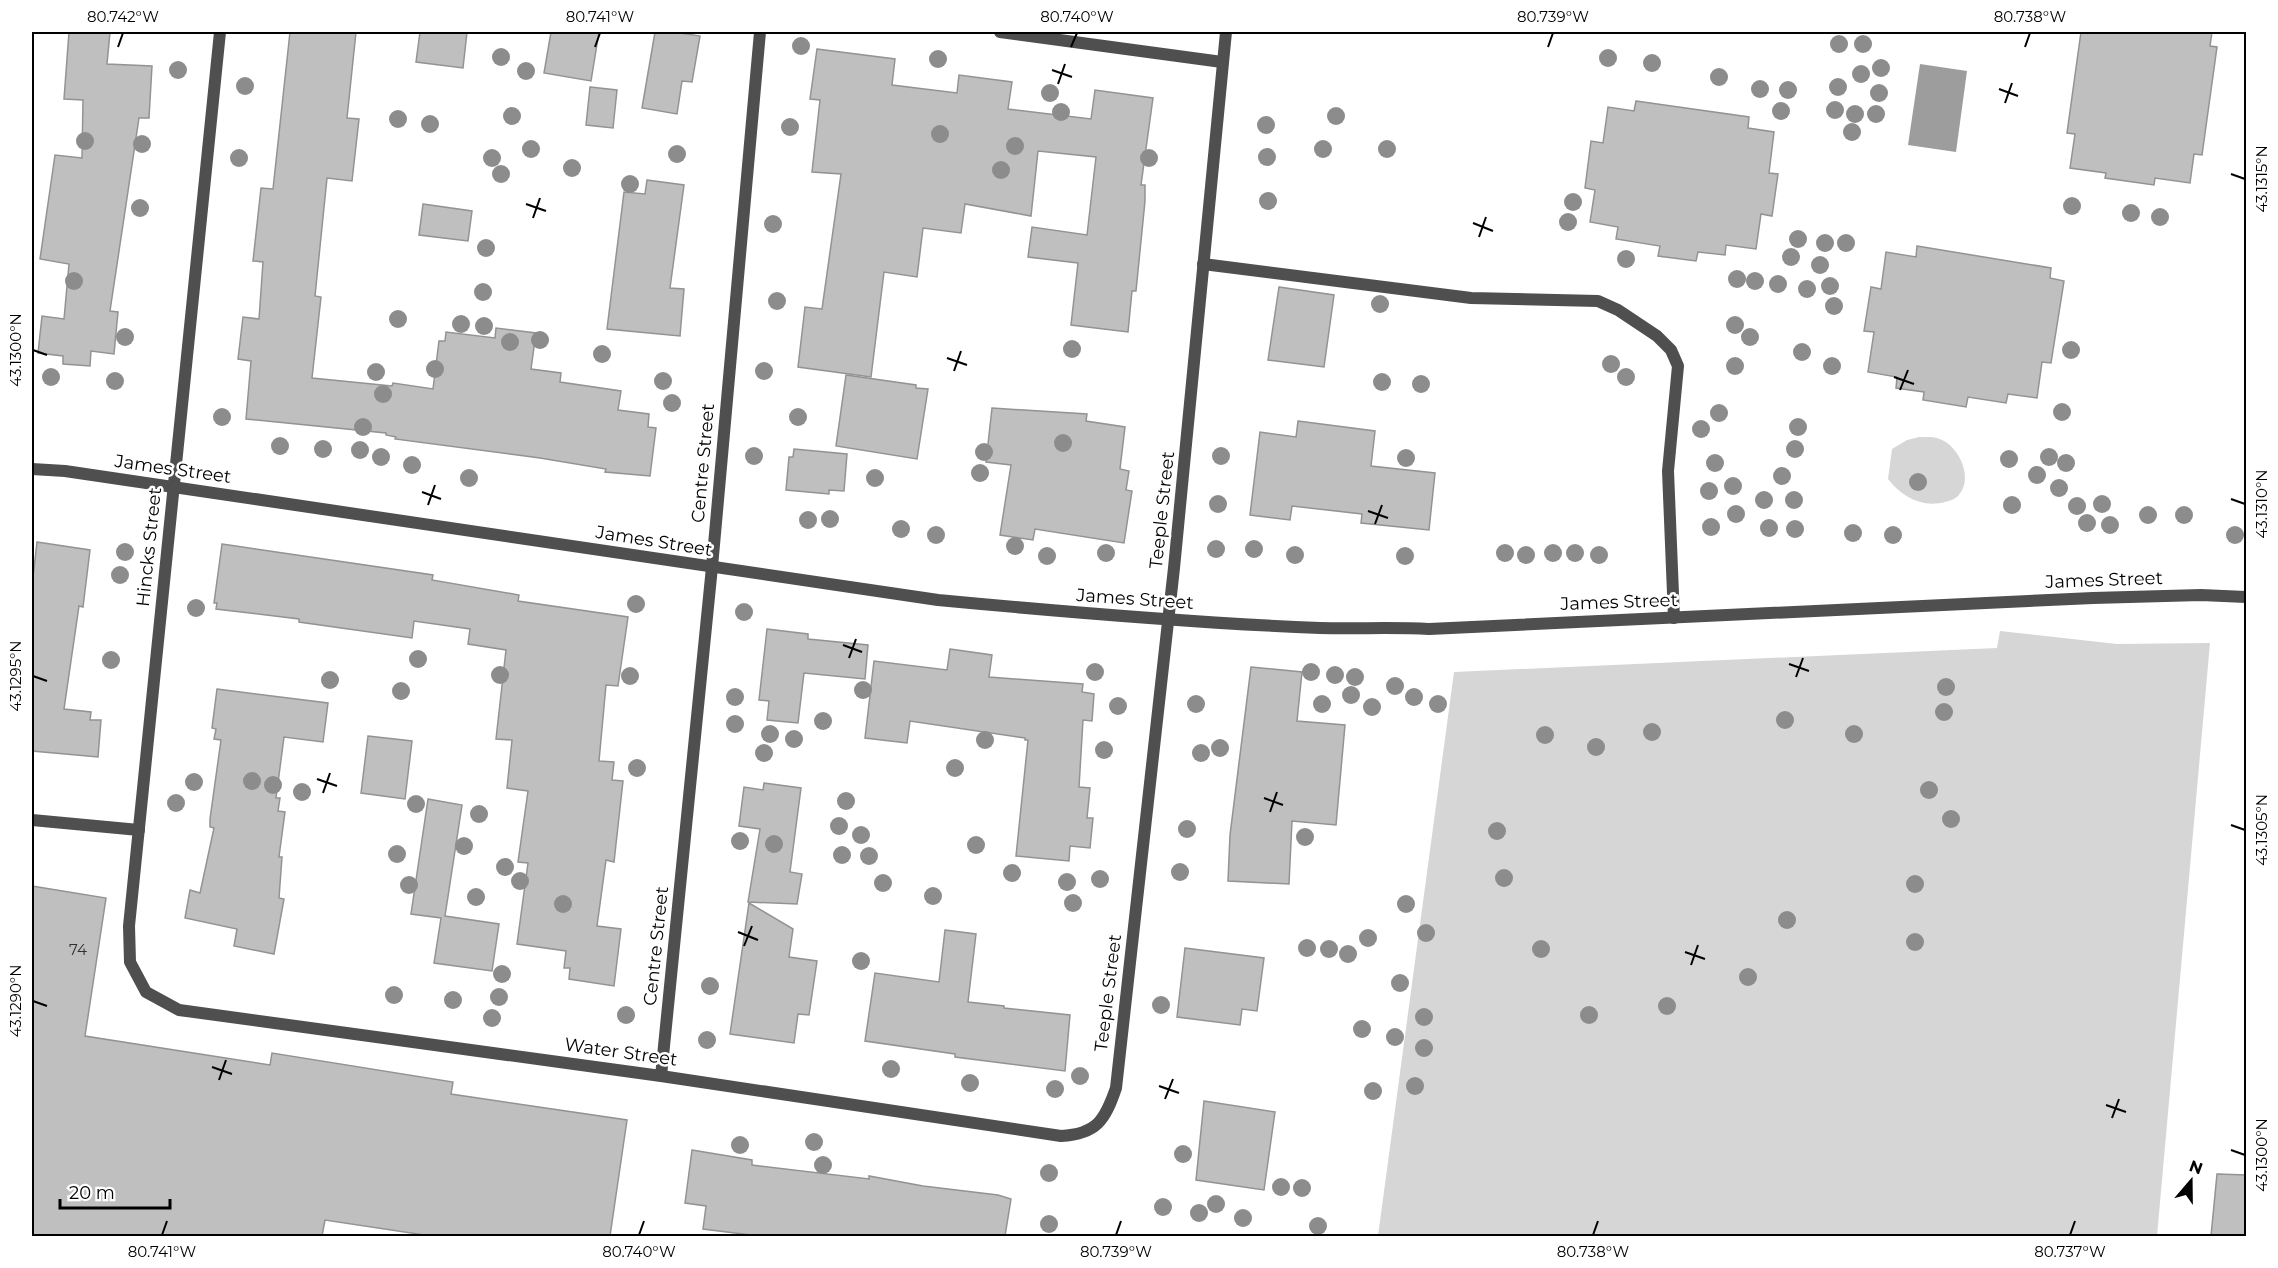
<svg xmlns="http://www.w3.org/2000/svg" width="2278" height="1268" viewBox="0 0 2278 1268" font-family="Montserrat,sans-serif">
	<rect width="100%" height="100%" fill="#fff"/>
	<!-- green -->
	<g fill="#d6d6d6">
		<path d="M1919,437c8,0 16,-1 23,3 18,8 32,40 16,56 -3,3 -8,5 -13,6 -23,6 -43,-5 -57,-23l4,-30 15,-9z"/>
		<polygon points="2000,631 2117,644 2210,643 2157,1236 1378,1236 1454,672 1997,648"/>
	</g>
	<!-- water -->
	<polygon fill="#9d9d9d" points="1920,64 1967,71 1956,152 1908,145"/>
	<!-- building -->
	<g fill="#bfbfbf" stroke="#939393" stroke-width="1.5">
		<polygon points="69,32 110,32 107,64 152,66 149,118 139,118 110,311 118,312 114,354 91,351 90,366 63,364 63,356 38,353 42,316 64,319 69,264 40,259 55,155 82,158 83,100 64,99"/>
		<polygon points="290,32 356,32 347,118 359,119 352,181 327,178 315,296 321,297 312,378 392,386 393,383 433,389 439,341 445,341 446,332 495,338 496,328 536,333 531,369 561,373 560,382 621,391 618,410 649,414 648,427 656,428 650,476 605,472 606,469 540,458 395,439 396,437 386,435 386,433 246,419 251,361 238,359 243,317 259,319 263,262 253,261 261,188 273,189"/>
		<polygon points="420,32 467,32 463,68 416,62"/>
		<polygon points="551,32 599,32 591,81 544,73"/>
		<polygon points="655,32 674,32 700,36 692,82 682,81 677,114 642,108"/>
		<polygon points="2081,32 2212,32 2210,46 2217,47 2202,155 2194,154 2190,183 2155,178 2154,185 2105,178 2106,173 2070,168 2075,134 2067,133"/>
		<polygon points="817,49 895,59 892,85 957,93 959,75 1012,82 1008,109 1091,119 1095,90 1153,98 1141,185 1145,185 1145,201 1136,291 1132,291 1128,332 1071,325 1078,263 1028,257 1032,227 1087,235 1096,157 1038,151 1031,216 965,204 961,233 923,228 917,277 884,272 871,377 798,367 805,307 822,309 841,174 812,172 820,100 810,99"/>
		<polygon points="590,87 617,90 613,128 586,125"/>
		<polygon points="1636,101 1749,117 1748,128 1774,132 1769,173 1778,174 1772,216 1761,214 1756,249 1726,245 1725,255 1698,252 1696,261 1658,256 1660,246 1616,239 1618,227 1590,222 1595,190 1585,188 1591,141 1603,143 1608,107 1634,111"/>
		<polygon points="647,180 684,185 670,288 684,289 680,336 607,329 624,192 645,194"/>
		<polygon points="423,204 472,211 468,241 419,235"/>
		<polygon points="1917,246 2051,268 2050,278 2064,281 2051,363 2042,362 2037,398 2008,394 2006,403 1968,397 1966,407 1923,400 1924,392 1896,388 1897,377 1868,372 1874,332 1864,331 1871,287 1881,289 1886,252 1916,257"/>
		<polygon points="1279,287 1334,295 1324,367 1268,360"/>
		<polygon points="846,375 916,385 916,388 928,389 917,459 836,446"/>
		<polygon points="992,408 1087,414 1086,421 1125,427 1120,469 1129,471 1126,490 1132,491 1124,543 1035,529 1033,540 1000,535 1011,465 986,462"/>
		<polygon points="1298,421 1375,431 1371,466 1435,473 1429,530 1361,523 1362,514 1292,506 1290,520 1250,515 1260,432 1296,437"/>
		<polygon points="794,449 847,454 844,491 829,490 829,494 786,490 789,457 793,457"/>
		<polygon points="37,542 90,550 83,607 79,606 64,709 91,712 90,720 101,720 98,757 32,751 32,586"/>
		<polygon points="222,544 433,575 432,580 519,595 518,601 628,617 618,686 606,685 599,761 614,762 612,780 623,781 614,862 606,860 597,926 621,929 614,986 569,979 570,968 564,968 566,951 517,944 528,863 518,862 528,791 507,788 512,740 496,739 506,650 468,644 470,629 414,621 412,638 299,622 299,619 216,609 217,603 214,603"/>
		<polygon points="767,629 808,634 808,639 868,645 865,679 804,673 798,723 767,720 769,701 759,700"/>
		<polygon points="950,649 992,655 989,677 1083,684 1082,692 1094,694 1092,721 1083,720 1079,787 1090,788 1087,818 1093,818 1090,848 1070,846 1069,861 1016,856 1028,740 1025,740 1025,738 910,721 907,743 865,738 874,661 947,670"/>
		<polygon points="1251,667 1302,672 1297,721 1345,725 1336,825 1292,821 1289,884 1228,881 1230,835"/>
		<polygon points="217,689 328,703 323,742 284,737 276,798 280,798 278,811 285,812 279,857 282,857 279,898 284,899 274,954 234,946 237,929 185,918 190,890 200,893 214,828 210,827 210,819 221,740 214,739 216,729 212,728"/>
		<polygon points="368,736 412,741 405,799 361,793"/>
		<polygon points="764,783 801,788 790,872 802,874 797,904 748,902 760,829 739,826 744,787 763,790"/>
		<polygon points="428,799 462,805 445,916 499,924 492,971 434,963 441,918 411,914"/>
		<polygon points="32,886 106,898 85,1036 270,1065 272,1053 453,1082 451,1094 627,1120 610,1236 431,1236 325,1220 322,1236 32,1236"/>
		<polygon points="749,903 793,929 789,957 817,961 809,1015 798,1014 794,1043 730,1034"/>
		<polygon points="945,930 976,934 968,1002 1004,1006 1004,1008 1070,1015 1065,1071 955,1057 955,1054 865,1041 875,973 939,982"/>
		<polygon points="1185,948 1264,958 1257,1011 1242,1009 1240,1025 1177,1017"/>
		<polygon points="1204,1101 1275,1112 1264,1190 1196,1180"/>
		<polygon points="692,1150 752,1160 752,1165 869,1179 869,1176 923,1186 998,1195 1011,1199 1005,1236 759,1236 703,1229 706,1206 685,1203"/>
		<polygon points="2217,1174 2247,1175 2247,1236 2211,1236"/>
	</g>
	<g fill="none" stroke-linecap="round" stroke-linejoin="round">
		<!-- service -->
		<g stroke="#4f4f4f" stroke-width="12">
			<polyline points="1203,264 1471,298 1598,301 1618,310 1657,336 1671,350 1678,366 1668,471 1674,618"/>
			<polyline points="32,820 139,830"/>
		</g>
		<!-- minor -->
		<g stroke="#4f4f4f" stroke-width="12">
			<path d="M220,32l-91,894 1,36 16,30 33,18 482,66 400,60c36,-2 44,-16 55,-48l58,-520 52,-536"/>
			<polyline points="1000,32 1222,62"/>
			<polyline points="661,1076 712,567 760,32"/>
		</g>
		<!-- tertiary -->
		<path stroke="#4f4f4f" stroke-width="12" d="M32,469l33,2 873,129c127,12 254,23 382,28 36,1 73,-1 109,1l664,-31 108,-3 45,2"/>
	</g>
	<!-- trees -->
	<g fill="#8c8c8c">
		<circle cx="1839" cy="44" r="9"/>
		<circle cx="1863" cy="44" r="9"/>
		<circle cx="801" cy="46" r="9"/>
		<circle cx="501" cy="57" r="9"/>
		<circle cx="1608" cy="58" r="9"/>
		<circle cx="938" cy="59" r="9"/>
		<circle cx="1652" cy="63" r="9"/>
		<circle cx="1881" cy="68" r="9"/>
		<circle cx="178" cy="70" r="9"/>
		<circle cx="526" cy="71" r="9"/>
		<circle cx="1861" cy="74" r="9"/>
		<circle cx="1719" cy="77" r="9"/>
		<circle cx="245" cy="86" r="9"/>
		<circle cx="1838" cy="87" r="9"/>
		<circle cx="1760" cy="89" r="9"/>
		<circle cx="1788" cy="90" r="9"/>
		<circle cx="1050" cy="93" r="9"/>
		<circle cx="1879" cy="93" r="9"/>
		<circle cx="1835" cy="110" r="9"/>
		<circle cx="1781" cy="111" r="9"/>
		<circle cx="1061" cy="112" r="9"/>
		<circle cx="1855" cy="114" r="9"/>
		<circle cx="1876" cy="114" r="9"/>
		<circle cx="512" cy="116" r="9"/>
		<circle cx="1336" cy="116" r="9"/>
		<circle cx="398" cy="119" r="9"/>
		<circle cx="430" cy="124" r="9"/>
		<circle cx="1266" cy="125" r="9"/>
		<circle cx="790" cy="127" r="9"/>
		<circle cx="1852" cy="132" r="9"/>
		<circle cx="940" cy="134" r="9"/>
		<circle cx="85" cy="141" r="9"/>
		<circle cx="142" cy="144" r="9"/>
		<circle cx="1015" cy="146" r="9"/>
		<circle cx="531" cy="149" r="9"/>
		<circle cx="1323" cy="149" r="9"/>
		<circle cx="1387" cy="149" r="9"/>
		<circle cx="677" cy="154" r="9"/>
		<circle cx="1267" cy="157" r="9"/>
		<circle cx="239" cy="158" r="9"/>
		<circle cx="492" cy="158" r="9"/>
		<circle cx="1149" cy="158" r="9"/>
		<circle cx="572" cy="168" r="9"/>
		<circle cx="1001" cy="170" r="9"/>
		<circle cx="501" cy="174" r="9"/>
		<circle cx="630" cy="184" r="9"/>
		<circle cx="1268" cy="201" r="9"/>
		<circle cx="1573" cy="202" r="9"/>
		<circle cx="2072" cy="206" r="9"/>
		<circle cx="140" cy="208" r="9"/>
		<circle cx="2131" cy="213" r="9"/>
		<circle cx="2160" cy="217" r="9"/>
		<circle cx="1568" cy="222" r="9"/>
		<circle cx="773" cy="224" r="9"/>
		<circle cx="1798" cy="239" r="9"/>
		<circle cx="1825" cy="243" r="9"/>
		<circle cx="1846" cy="243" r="9"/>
		<circle cx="486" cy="248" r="9"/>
		<circle cx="1791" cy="257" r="9"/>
		<circle cx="1626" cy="259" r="9"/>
		<circle cx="1820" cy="265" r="9"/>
		<circle cx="1737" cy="279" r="9"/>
		<circle cx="74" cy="281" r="9"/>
		<circle cx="1755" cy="281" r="9"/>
		<circle cx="1778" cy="284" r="9"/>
		<circle cx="1830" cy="286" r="9"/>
		<circle cx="1807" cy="289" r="9"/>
		<circle cx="483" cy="292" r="9"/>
		<circle cx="777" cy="301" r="9"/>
		<circle cx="1380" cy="304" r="9"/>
		<circle cx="1834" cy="306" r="9"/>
		<circle cx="398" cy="319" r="9"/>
		<circle cx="461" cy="324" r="9"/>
		<circle cx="1735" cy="325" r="9"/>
		<circle cx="484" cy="326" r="9"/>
		<circle cx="125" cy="337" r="9"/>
		<circle cx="1750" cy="337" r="9"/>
		<circle cx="540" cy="340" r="9"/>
		<circle cx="510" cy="342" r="9"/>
		<circle cx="1072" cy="349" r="9"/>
		<circle cx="2071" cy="350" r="9"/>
		<circle cx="1802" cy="352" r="9"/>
		<circle cx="602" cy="354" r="9"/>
		<circle cx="1611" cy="364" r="9"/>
		<circle cx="1735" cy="366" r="9"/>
		<circle cx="1832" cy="366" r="9"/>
		<circle cx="435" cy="369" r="9"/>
		<circle cx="764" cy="371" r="9"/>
		<circle cx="376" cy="372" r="9"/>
		<circle cx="51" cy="377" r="9"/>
		<circle cx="1626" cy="377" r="9"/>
		<circle cx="115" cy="381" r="9"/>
		<circle cx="663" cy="381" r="9"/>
		<circle cx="1382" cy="382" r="9"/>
		<circle cx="1421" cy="384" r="9"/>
		<circle cx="383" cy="394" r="9"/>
		<circle cx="672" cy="403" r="9"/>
		<circle cx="2062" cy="412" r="9"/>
		<circle cx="1719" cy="413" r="9"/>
		<circle cx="222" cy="417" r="9"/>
		<circle cx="798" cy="417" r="9"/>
		<circle cx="363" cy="427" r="9"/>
		<circle cx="1798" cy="427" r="9"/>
		<circle cx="1701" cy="429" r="9"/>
		<circle cx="1063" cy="443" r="9"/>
		<circle cx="280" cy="446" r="9"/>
		<circle cx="323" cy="449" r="9"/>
		<circle cx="1795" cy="449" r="9"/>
		<circle cx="360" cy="450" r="9"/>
		<circle cx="984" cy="452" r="9"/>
		<circle cx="754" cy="456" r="9"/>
		<circle cx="1221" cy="456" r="9"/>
		<circle cx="381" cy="457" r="9"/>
		<circle cx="2049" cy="457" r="9"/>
		<circle cx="1406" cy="458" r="9"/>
		<circle cx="2009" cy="459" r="9"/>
		<circle cx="1715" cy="463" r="9"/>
		<circle cx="2066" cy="463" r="9"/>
		<circle cx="412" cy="465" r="9"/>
		<circle cx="980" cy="473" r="9"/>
		<circle cx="2037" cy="475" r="9"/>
		<circle cx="1782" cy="476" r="9"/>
		<circle cx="469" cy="478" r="9"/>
		<circle cx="875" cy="478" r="9"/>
		<circle cx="1918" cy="482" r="9"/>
		<circle cx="1733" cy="486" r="9"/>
		<circle cx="2059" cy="488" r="9"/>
		<circle cx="1709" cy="491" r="9"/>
		<circle cx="1764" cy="500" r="9"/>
		<circle cx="1794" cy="500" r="9"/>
		<circle cx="1218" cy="504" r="9"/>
		<circle cx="2102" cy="504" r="9"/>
		<circle cx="2012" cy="505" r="9"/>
		<circle cx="2077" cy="506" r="9"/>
		<circle cx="1736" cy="514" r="9"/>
		<circle cx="2148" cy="515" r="9"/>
		<circle cx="2184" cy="515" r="9"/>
		<circle cx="830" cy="519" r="9"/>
		<circle cx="808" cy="520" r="9"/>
		<circle cx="2087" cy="523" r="9"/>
		<circle cx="2110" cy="525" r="9"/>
		<circle cx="1711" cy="527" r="9"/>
		<circle cx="1769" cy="528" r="9"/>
		<circle cx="901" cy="529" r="9"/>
		<circle cx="1795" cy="529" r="9"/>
		<circle cx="1853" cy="533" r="9"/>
		<circle cx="936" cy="535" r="9"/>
		<circle cx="1893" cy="535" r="9"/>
		<circle cx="2235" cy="535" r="9"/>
		<circle cx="1015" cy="546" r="9"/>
		<circle cx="1216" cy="549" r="9"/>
		<circle cx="1254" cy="549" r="9"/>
		<circle cx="125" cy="552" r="9"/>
		<circle cx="1106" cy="553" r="9"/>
		<circle cx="1505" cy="553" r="9"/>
		<circle cx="1553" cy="553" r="9"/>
		<circle cx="1575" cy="553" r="9"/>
		<circle cx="1295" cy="555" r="9"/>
		<circle cx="1526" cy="555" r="9"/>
		<circle cx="1599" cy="555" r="9"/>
		<circle cx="1047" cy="556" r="9"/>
		<circle cx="1405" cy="556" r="9"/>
		<circle cx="120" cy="575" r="9"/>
		<circle cx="636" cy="604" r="9"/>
		<circle cx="196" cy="608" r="9"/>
		<circle cx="744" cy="612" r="9"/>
		<circle cx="418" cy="659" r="9"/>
		<circle cx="111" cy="660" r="9"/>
		<circle cx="1095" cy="672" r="9"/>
		<circle cx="1311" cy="672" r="9"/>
		<circle cx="500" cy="675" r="9"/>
		<circle cx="1335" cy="675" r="9"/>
		<circle cx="630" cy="676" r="9"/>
		<circle cx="1355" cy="677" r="9"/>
		<circle cx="330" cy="680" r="9"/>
		<circle cx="1395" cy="686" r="9"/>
		<circle cx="1946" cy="687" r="9"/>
		<circle cx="863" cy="690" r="9"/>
		<circle cx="401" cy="691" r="9"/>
		<circle cx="1351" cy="695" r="9"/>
		<circle cx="735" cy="697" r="9"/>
		<circle cx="1414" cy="697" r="9"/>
		<circle cx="1196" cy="704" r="9"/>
		<circle cx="1322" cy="704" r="9"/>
		<circle cx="1438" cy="704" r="9"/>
		<circle cx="1118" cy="706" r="9"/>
		<circle cx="1372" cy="707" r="9"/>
		<circle cx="1944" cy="712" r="9"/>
		<circle cx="1785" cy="720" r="9"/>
		<circle cx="823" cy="721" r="9"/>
		<circle cx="735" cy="724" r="9"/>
		<circle cx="1652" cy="732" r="9"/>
		<circle cx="770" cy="734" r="9"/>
		<circle cx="1854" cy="734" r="9"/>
		<circle cx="1545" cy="735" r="9"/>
		<circle cx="794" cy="739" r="9"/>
		<circle cx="985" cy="740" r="9"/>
		<circle cx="1596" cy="747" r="9"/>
		<circle cx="1220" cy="748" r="9"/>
		<circle cx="1104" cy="750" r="9"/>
		<circle cx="764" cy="753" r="9"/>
		<circle cx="1201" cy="753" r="9"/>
		<circle cx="637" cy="768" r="9"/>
		<circle cx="955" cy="768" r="9"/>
		<circle cx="252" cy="781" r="9"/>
		<circle cx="194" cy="782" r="9"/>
		<circle cx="273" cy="785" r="9"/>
		<circle cx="1929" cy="790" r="9"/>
		<circle cx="302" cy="792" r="9"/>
		<circle cx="846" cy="801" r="9"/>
		<circle cx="176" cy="803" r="9"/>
		<circle cx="416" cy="804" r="9"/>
		<circle cx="479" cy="814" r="9"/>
		<circle cx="1951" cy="819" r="9"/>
		<circle cx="839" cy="826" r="9"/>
		<circle cx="1187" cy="829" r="9"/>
		<circle cx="1497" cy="831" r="9"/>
		<circle cx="861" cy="835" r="9"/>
		<circle cx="1305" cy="837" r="9"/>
		<circle cx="740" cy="841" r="9"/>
		<circle cx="774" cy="844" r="9"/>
		<circle cx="976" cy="845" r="9"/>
		<circle cx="464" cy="846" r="9"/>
		<circle cx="397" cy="854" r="9"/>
		<circle cx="842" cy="855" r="9"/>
		<circle cx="869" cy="856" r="9"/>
		<circle cx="505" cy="867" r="9"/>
		<circle cx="1180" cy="872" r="9"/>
		<circle cx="1012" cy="873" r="9"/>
		<circle cx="1504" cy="878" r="9"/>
		<circle cx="1100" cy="879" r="9"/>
		<circle cx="520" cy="881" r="9"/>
		<circle cx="1067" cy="882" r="9"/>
		<circle cx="883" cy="883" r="9"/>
		<circle cx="1915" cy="884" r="9"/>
		<circle cx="409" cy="885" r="9"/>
		<circle cx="933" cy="896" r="9"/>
		<circle cx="476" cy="897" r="9"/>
		<circle cx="1073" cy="903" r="9"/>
		<circle cx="563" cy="904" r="9"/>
		<circle cx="1406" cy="904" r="9"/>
		<circle cx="1787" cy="920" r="9"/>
		<circle cx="1426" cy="933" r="9"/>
		<circle cx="1368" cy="938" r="9"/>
		<circle cx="1915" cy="942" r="9"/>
		<circle cx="1307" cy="948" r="9"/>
		<circle cx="1329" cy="949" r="9"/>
		<circle cx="1541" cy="949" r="9"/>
		<circle cx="1348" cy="954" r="9"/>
		<circle cx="861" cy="961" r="9"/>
		<circle cx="502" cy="974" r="9"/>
		<circle cx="1748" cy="977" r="9"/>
		<circle cx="1400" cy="983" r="9"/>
		<circle cx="710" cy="986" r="9"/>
		<circle cx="394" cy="995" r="9"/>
		<circle cx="499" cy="997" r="9"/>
		<circle cx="453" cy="1000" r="9"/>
		<circle cx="1161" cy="1005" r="9"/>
		<circle cx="1667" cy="1006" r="9"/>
		<circle cx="626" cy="1015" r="9"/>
		<circle cx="1589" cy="1015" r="9"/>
		<circle cx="1424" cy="1017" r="9"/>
		<circle cx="492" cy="1018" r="9"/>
		<circle cx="1362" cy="1029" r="9"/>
		<circle cx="1395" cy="1037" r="9"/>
		<circle cx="707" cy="1040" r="9"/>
		<circle cx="1424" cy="1048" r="9"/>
		<circle cx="891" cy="1069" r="9"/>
		<circle cx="1080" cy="1076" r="9"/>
		<circle cx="970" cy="1083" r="9"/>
		<circle cx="1415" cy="1086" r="9"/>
		<circle cx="1055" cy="1089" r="9"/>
		<circle cx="1373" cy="1091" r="9"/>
		<circle cx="814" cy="1142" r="9"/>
		<circle cx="740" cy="1145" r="9"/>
		<circle cx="1183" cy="1154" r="9"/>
		<circle cx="823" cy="1165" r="9"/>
		<circle cx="1049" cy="1173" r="9"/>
		<circle cx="1281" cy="1187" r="9"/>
		<circle cx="1302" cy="1188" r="9"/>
		<circle cx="1216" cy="1204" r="9"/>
		<circle cx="1163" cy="1207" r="9"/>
		<circle cx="1199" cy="1213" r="9"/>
		<circle cx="1243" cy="1218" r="9"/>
		<circle cx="1049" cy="1224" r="9"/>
		<circle cx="1318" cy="1226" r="9"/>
	</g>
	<!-- ticks -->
	<path fill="none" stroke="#000" stroke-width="2" d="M118,47l5,-14M595,47l5,-14M1071,47l6,-14M1548,47l5,-14M2025,47l5,-14M1052,70l20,7M1058,84l7,-20M1999,89l19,7M2005,103l7,-20M2231,174l14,5M526,204l20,7M533,218l7,-20M1473,223l20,8M1479,237l7,-20M33,350l14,5M947,358l20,7M954,371l7,-20M1894,377l20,7M1900,390l8,-20M422,492l19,7M2231,499l14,5M428,505l7,-20M1368,511l20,7M1375,524l7,-19M843,645l19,7M849,658l7,-19M1789,664l20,7M33,676l14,5M1796,677l7,-19M317,779l20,7M323,793l7,-20M1264,798l19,7M1270,812l7,-20M2231,825l14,5M738,932l20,8M744,946l8,-20M1685,952l20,7M1691,965l7,-20M33,1001l14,5M212,1067l20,7M219,1080l7,-20M1159,1086l20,7M1165,1099l8,-20M2106,1105l20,7M2112,1118l7,-19M2231,1150l14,5M162,1235l5,-14M639,1235l5,-14M1116,1235l5,-14M1593,1235l5,-14M2070,1235l5,-14"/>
	<g text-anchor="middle" stroke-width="5" stroke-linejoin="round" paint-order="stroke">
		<!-- number labels -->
		<g font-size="15" fill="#303030">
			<text x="78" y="955">74</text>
		</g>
		<!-- street labels -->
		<g font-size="18" fill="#000" stroke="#fff">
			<text transform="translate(703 463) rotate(-85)" y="6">Centre Street</text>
			<text transform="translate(173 469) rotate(8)" y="6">James Street</text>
			<text transform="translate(1162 510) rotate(-84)" y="6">Teeple Street</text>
			<text transform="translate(654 541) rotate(9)" y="6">James Street</text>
			<text transform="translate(149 547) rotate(-84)" y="6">Hincks Street</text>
			<text transform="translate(2104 580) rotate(-2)" y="6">James Street</text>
			<text transform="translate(1135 599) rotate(4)" y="6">James Street</text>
			<text transform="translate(1619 602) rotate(-2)" y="6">James Street</text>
			<text transform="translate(656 946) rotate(-84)" y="6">Centre Street</text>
			<text transform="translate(1108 993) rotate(-83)" y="6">Teeple Street</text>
			<text transform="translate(621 1052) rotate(8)" y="6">Water Street</text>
		</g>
	</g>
	<!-- border -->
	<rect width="2278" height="1268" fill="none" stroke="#ffffff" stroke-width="66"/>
	<!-- north arrow -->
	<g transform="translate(2191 1181) rotate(20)" stroke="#ffffff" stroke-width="4.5" paint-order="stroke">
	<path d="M0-4.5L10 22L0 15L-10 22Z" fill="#000000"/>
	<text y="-9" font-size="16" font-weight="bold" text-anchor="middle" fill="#000000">N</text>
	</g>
	<!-- scale -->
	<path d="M60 1199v9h110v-9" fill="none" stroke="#000000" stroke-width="3"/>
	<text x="69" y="1199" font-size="18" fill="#000000" stroke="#ffffff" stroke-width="4.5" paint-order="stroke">20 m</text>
	<rect x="33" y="33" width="2212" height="1202" fill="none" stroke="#000" stroke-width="2"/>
	<g font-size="15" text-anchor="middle" fill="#000">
		<text x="123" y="22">80.742°W</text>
		<text x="600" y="22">80.741°W</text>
		<text x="1077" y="22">80.740°W</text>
		<text x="1553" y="22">80.739°W</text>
		<text x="2030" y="22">80.738°W</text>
		<text transform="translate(2262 179) rotate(-90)" y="5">43.1315°N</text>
		<text transform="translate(16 350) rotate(-90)" y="5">43.1300°N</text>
		<text transform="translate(2262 504) rotate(-90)" y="5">43.1310°N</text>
		<text transform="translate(16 676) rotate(-90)" y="5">43.1295°N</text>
		<text transform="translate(2262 830) rotate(-90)" y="5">43.1305°N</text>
		<text transform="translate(16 1001) rotate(-90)" y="5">43.1290°N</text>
		<text transform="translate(2262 1155) rotate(-90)" y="5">43.1300°N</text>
		<text x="162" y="1257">80.741°W</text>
		<text x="639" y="1257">80.740°W</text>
		<text x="1116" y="1257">80.739°W</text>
		<text x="1593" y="1257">80.738°W</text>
		<text x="2070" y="1257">80.737°W</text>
	</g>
</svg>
